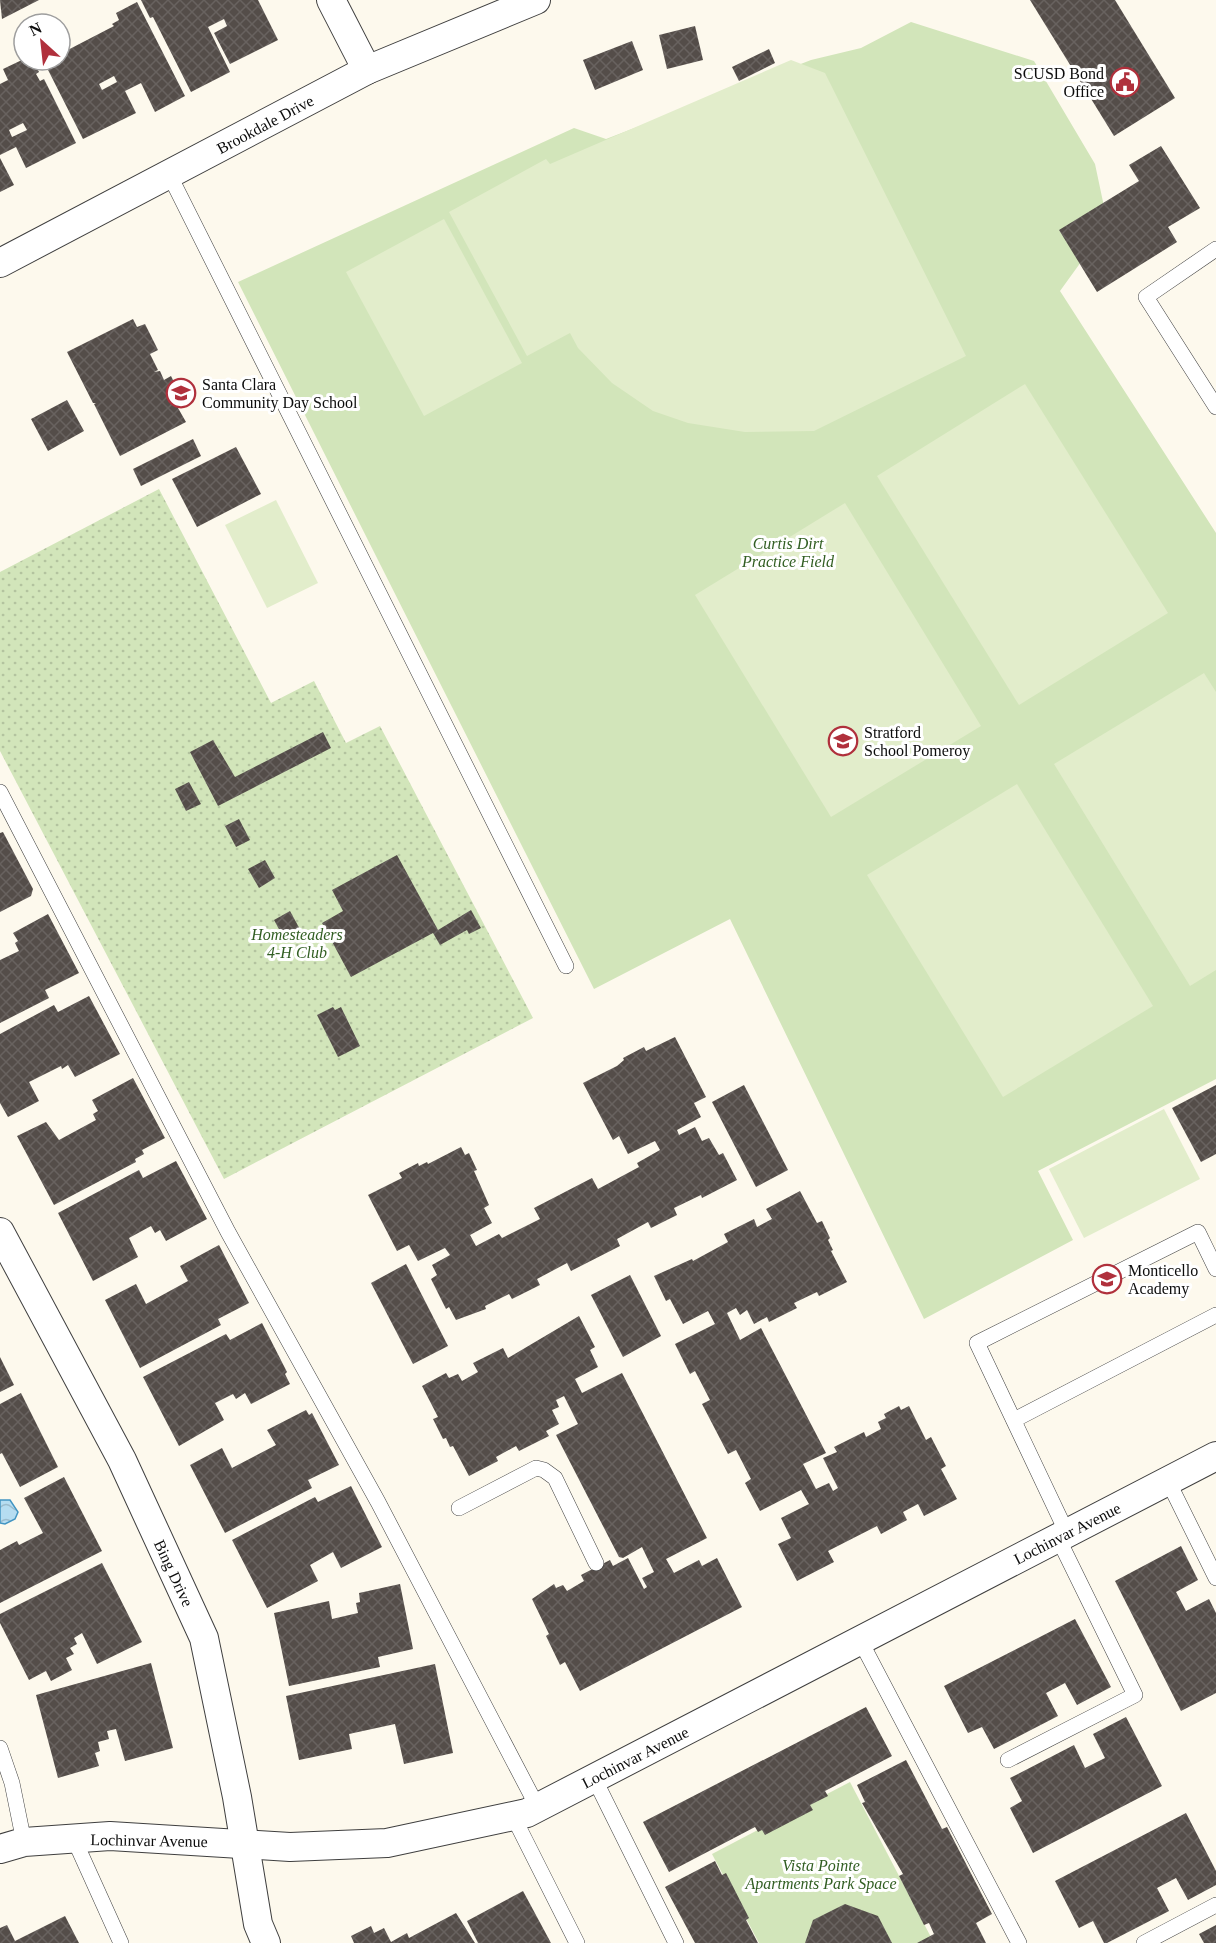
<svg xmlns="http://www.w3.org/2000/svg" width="1216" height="1943" viewBox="0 0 1216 1943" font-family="'Times New Roman',serif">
	<defs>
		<pattern id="garden-dots" width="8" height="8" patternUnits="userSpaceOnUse" patternTransform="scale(1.5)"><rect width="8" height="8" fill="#d2e5ba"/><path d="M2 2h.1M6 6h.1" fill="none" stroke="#b3c39f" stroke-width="1.8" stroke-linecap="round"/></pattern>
		<pattern id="water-waves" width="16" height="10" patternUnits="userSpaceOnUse" patternTransform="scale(1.5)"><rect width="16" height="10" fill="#b6ddf1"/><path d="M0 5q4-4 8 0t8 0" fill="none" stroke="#9bbccd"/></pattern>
		<pattern id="building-cross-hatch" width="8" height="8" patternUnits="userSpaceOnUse" patternTransform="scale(1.5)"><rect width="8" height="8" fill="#544d49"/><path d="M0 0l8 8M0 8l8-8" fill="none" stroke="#68625f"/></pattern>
	</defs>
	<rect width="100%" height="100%" fill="#fdf9ed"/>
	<!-- grass -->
	<g fill="#d2e5ba">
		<polygon points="911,22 1034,61 1095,164 1106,216 1094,244 1060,291 1216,533 1216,1079 1038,1171 1073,1240 924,1319 730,919 594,989 238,282 574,128 606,139 811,60 861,48"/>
		<polygon points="850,1782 934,1943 759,1943 712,1854"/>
	</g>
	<!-- garden -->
	<polygon fill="url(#garden-dots)" points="159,489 271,703 314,681 346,743 380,726 533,1018 224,1179 0,751 0,572"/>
	<!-- pitch -->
	<g fill="#e2edcb">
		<polygon points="791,60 825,73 966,356 814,431 745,432 688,423 653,411 612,383 578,348 570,333 527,356 449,212 546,159 550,164"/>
		<polygon points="444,219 522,363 424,416 346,272"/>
		<polygon points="1025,384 1168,613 1019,705 877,476"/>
		<polygon points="276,500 318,583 267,608 225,525"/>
		<polygon points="845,503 981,726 831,817 695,595"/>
		<polygon points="1204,673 1216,692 1216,970 1190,986 1054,764"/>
		<polygon points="1017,784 1153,1006 1003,1097 867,875"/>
		<polygon points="1164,1109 1200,1179 1084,1238 1049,1169"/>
	</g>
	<!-- water -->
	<polygon fill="url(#water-waves)" stroke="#4395c2" stroke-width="1.5" points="0,1500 10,1500 18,1512 15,1519 5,1524 0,1523"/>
	<!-- building -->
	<g fill="url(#building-cross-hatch)" fill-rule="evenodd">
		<polygon points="0,0 39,0 2,19"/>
		<polygon points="141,0 258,0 278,40 230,64 214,33 227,26 224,19 208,27 230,72 191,92 153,17 150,18"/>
		<polygon points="1030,0 1115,0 1175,98 1114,136"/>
		<path d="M137,2l48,94 -30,16 -14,-29 -16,8 11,22 -53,26 -39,-77 16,-2v-6l54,-28 -2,-2 7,-4 -3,-7zM114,76l3,6 -15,8 -3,-6z"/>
		<polygon points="695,26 703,60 667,69 659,35"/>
		<polygon points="632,41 643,70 595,90 583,60"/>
		<polygon points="769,49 775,63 739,81 732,67"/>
		<path d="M24,59l9,1 6,12 -3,2 4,7 4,-2 32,64 -50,25 -10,-21 -16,8v-71l8,-4 -5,-11zM23,123l4,7 -15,7 -3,-7z"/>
		<polygon points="1161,146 1200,208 1168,227 1177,242 1097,292 1059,230 1139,181 1129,165"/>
		<polygon points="0,158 14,185 0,192"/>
		<polygon points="133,319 137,327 145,324 158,350 150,354 158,370 154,372 160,371 164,380 171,376 185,404 178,408 186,422 120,456 94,404 96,403 93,403 67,352"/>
		<polygon points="67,400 84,431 48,451 31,419"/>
		<polygon points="193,439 201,456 141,486 133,469"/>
		<polygon points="236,447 261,494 197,527 172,479"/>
		<polygon points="323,732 331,748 218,806 190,752 213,740 235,777"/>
		<polygon points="189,782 201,804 186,811 175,789"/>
		<polygon points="239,819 250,840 236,847 225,826"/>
		<polygon points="3,832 33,889 31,896 0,912 0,833"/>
		<polygon points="397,855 438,930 471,910 481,928 469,934 467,930 440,945 433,933 351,977 322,923 343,911 332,890"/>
		<polygon points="265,860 275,878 259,888 248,869"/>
		<polygon points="290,911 302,933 286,942 274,920"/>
		<polygon points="48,914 79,973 45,990 49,998 0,1023 0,960 19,951 15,943 18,941 13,933"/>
		<polygon points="89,996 120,1054 75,1077 68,1065 62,1069 61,1066 29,1082 39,1101 8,1117 0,1103 0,1034 54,1005 58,1012"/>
		<polygon points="333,1007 335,1010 341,1007 360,1046 338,1057 317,1015"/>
		<polygon points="675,1037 706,1097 694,1103 701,1117 677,1130 679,1135 695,1127 702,1141 709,1138 719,1155 723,1153 737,1180 702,1198 701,1195 674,1208 677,1215 651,1228 648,1222 617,1239 620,1246 571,1271 567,1263 537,1279 540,1285 512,1299 509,1294 485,1306 486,1309 456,1320 449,1307 446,1309 431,1279 437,1275 432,1265 450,1255 445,1248 418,1261 409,1245 397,1251 368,1195 402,1178 399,1173 418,1163 419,1166 427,1162 428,1164 461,1147 465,1155 469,1153 477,1170 474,1171 489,1205 484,1208 492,1223 470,1235 476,1246 499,1234 502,1238 540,1219 534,1208 592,1178 598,1189 639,1167 637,1163 660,1150 655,1141 628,1154 619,1136 613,1140 583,1083 617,1066 624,1060 623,1058 644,1047 646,1051"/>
		<polygon points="133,1078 165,1138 142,1150 144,1154 135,1159 136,1162 54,1205 17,1136 46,1122 59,1140 96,1120 93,1114 98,1111 92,1100"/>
		<polygon points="744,1085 788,1170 756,1187 712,1102"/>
		<polygon points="1216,1085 1216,1154 1201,1162 1172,1108"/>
		<polygon points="176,1161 207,1219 166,1241 160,1230 155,1233 151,1226 129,1238 138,1257 93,1281 58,1213 139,1170 143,1178"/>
		<polygon points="800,1191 817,1223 822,1221 830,1238 828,1240 833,1250 831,1251 847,1282 819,1296 817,1292 794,1303 797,1308 769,1322 767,1317 754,1324 747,1310 740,1315 736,1308 727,1313 740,1340 761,1328 826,1453 803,1464 816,1489 829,1483 833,1491 838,1488 823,1458 837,1452 834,1447 864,1432 866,1437 881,1429 878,1422 886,1418 884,1414 899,1406 901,1410 909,1406 926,1440 931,1437 946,1466 941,1469 957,1499 924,1516 918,1504 903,1512 907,1520 881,1534 877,1526 828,1551 834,1562 797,1581 778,1544 791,1538 781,1518 809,1504 801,1490 760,1511 745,1483 751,1479 736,1450 728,1454 702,1404 710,1400 695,1371 690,1374 675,1344 715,1324 708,1311 683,1324 670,1299 666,1301 654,1276 692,1259 693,1261 728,1242 724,1234 754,1219 757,1227 772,1219 766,1209"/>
		<polygon points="219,1245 249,1303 218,1319 221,1325 140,1368 105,1300 136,1284 146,1304 188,1281 180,1266"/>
		<polygon points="406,1264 448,1346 413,1364 371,1283"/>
		<polygon points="630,1275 661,1336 623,1357 591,1295"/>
		<polygon points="579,1316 595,1347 590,1350 598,1367 575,1379 582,1393 622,1373 707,1538 666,1559 674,1573 699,1560 702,1566 717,1558 742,1607 580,1691 565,1662 560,1665 546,1636 549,1634 532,1599 554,1584 556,1588 563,1585 567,1591 584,1581 581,1575 610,1560 613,1566 628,1558 644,1589 647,1587 642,1578 654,1572 642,1547 623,1558 619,1557 556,1435 578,1424 564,1396 556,1400 559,1407 552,1410 559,1424 546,1431 549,1436 519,1451 516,1446 496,1457 498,1461 469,1476 453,1446 450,1447 446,1438 443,1439 433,1419 438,1417 422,1386 446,1373 449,1378 458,1374 462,1381 478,1372 473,1363 503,1348 508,1358"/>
		<polygon points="262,1323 287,1372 285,1374 290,1384 251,1404 245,1393 236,1399 233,1394 215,1403 224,1420 179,1446 143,1377 226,1334 230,1340"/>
		<polygon points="0,1357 14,1385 0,1392"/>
		<polygon points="21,1393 58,1467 20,1487 2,1453 0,1454 0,1404"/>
		<polygon points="306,1410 309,1415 312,1413 339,1465 308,1480 312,1488 225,1533 190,1465 222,1448 232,1468 276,1445 267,1430"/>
		<polygon points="64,1477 102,1551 0,1603 0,1550 17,1541 19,1545 43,1533 24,1498"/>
		<polygon points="351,1486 382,1547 341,1568 333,1552 310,1565 318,1581 267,1608 232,1540 315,1497 318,1502"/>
		<polygon points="1181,1546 1198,1580 1176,1592 1186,1611 1209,1599 1216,1613 1216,1693 1181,1711 1115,1581"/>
		<polygon points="102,1563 142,1642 97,1664 82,1633 74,1638 77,1644 70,1648 74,1654 66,1658 72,1670 51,1681 46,1671 29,1680 0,1623 0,1614"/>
		<polygon points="400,1584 413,1649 378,1657 380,1667 289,1686 274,1613 329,1601 332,1619 358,1613 356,1603 360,1602 359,1593"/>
		<polygon points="1075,1619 1111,1687 1077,1705 1065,1683 1046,1693 1058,1716 994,1749 982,1727 968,1733 944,1686"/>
		<polygon points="151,1663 173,1748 125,1761 116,1729 107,1731 109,1739 98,1742 100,1751 95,1753 99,1766 58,1778 36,1695"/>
		<polygon points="435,1664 453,1753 404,1764 395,1724 349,1734 352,1749 299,1760 286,1696"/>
		<polygon points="866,1707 892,1756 825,1791 828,1796 810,1805 813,1810 765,1835 762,1830 758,1832 755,1827 669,1872 643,1822"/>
		<polygon points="1126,1717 1162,1786 1033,1853 1010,1808 1022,1801 1010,1778 1074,1745 1085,1768 1105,1758 1093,1734"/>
		<polygon points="906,1760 942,1829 947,1827 992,1914 976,1923 986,1943 917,1943 934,1934 929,1923 924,1925 899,1876 903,1874 862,1803 865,1802 857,1785"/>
		<polygon points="1186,1813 1216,1871 1216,1885 1188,1900 1176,1878 1157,1888 1169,1911 1107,1943 1104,1943 1093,1921 1079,1928 1055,1881"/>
		<polygon points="715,1861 722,1875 726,1873 749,1918 746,1920 758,1943 695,1943 665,1887"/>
		<polygon points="523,1891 551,1943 478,1943 467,1921"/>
		<polygon points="845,1904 878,1916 892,1943 805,1943 813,1920"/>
		<polygon points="456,1913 475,1943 354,1943 351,1936 371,1926 374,1933 384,1928 391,1942 407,1933 409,1938"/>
		<polygon points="65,1916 79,1943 0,1943 0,1928 7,1925 15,1941"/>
		<polygon points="1216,1925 1216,1943 1204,1943 1199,1934"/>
	</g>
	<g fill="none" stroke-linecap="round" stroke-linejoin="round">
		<!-- lane casing -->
		<g stroke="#3f3f3f" stroke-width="16">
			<g id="lane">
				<polyline points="169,174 566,966"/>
				<polyline points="1216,249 1146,297 1216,407"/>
				<polyline points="0,792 228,1232 378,1502 538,1808"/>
				<polyline points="1014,1420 1216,1315"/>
				<polyline points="1168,1481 1216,1578"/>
				<polyline points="459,1508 536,1468 544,1470 555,1478 596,1563"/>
				<polyline points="1067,1533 977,1343 1198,1232 1216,1269"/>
				<polyline points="860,1640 1019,1943"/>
				<polyline points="0,1748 12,1783 24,1842"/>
				<polyline points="1008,1760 1135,1695 1058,1538"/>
				<polyline points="594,1778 676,1943"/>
				<polyline points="513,1816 577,1943"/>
				<polyline points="74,1839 121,1943"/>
				<polyline points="1144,1943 1216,1905"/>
			</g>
		</g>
		<!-- street casing -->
		<g stroke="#3f3f3f" stroke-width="30">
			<g id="street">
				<polyline points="331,0 367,70"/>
				<polyline points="0,263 367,70 536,0"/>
				<polyline points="0,1232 122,1460 204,1638 237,1797 258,1924 266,1943"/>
				<polyline points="0,1849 24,1842 110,1836 290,1847 387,1843 527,1813 1216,1456"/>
			</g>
		</g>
		<!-- lane -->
		<use href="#lane" stroke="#fff" stroke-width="15"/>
		<!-- street -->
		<use href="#street" stroke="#fff" stroke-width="28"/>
	</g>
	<!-- icons -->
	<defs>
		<g id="civic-ring" transform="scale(1.5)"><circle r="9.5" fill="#fff" stroke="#b0303c" stroke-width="1.5"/><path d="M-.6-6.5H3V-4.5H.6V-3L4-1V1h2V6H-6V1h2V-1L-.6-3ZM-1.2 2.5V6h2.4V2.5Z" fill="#b0303c"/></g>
		<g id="school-ring" transform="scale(1.5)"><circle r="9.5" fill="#fff" stroke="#b0303c" stroke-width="1.5"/><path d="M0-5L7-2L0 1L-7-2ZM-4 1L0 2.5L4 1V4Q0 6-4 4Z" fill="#b0303c"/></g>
	</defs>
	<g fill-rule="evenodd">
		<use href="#civic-ring" x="1125" y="82"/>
		<use href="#school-ring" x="181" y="393"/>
		<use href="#school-ring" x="843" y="741"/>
		<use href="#school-ring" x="1107" y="1279"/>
	</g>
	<g text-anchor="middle" stroke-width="6" stroke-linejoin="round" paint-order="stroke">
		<!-- poi labels -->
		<g font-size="16" fill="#0c0c0c" stroke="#fff" text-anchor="start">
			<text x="1104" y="79" text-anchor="end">SCUSD Bond<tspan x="1104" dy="18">Office</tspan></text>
			<text x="202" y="390">Santa Clara<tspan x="202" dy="18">Community Day School</tspan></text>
			<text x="864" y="738">Stratford<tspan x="864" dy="18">School Pomeroy</tspan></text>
			<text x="1128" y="1276">Monticello<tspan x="1128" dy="18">Academy</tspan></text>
		</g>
		<!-- street labels -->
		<g font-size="16" fill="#0c0c0c" stroke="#fff">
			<text transform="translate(265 124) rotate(-28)" y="6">Brookdale Drive</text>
			<text transform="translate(1067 1533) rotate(-27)" y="6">Lochinvar Avenue</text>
			<text transform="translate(174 1573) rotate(65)" y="6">Bing Drive</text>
			<text transform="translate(635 1757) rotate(-27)" y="6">Lochinvar Avenue</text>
			<text transform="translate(149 1840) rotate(1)" y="6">Lochinvar Avenue</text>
		</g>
		<!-- park labels -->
		<g font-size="16" font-style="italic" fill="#315e22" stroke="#fff">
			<text x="788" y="549">Curtis Dirt<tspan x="788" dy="18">Practice Field</tspan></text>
			<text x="297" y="940">Homesteaders<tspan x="297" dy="18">4-H Club</tspan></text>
			<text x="821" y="1871">Vista Pointe<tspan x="821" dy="18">Apartments Park Space</tspan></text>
		</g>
	</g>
	<!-- north arrow -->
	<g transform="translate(42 42) rotate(333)"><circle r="28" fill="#ffffff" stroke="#9e9e9e" stroke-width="1.5"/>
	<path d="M0-4.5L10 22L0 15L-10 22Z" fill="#b0303c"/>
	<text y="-9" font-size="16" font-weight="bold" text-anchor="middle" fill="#0c0c0c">N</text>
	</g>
</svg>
